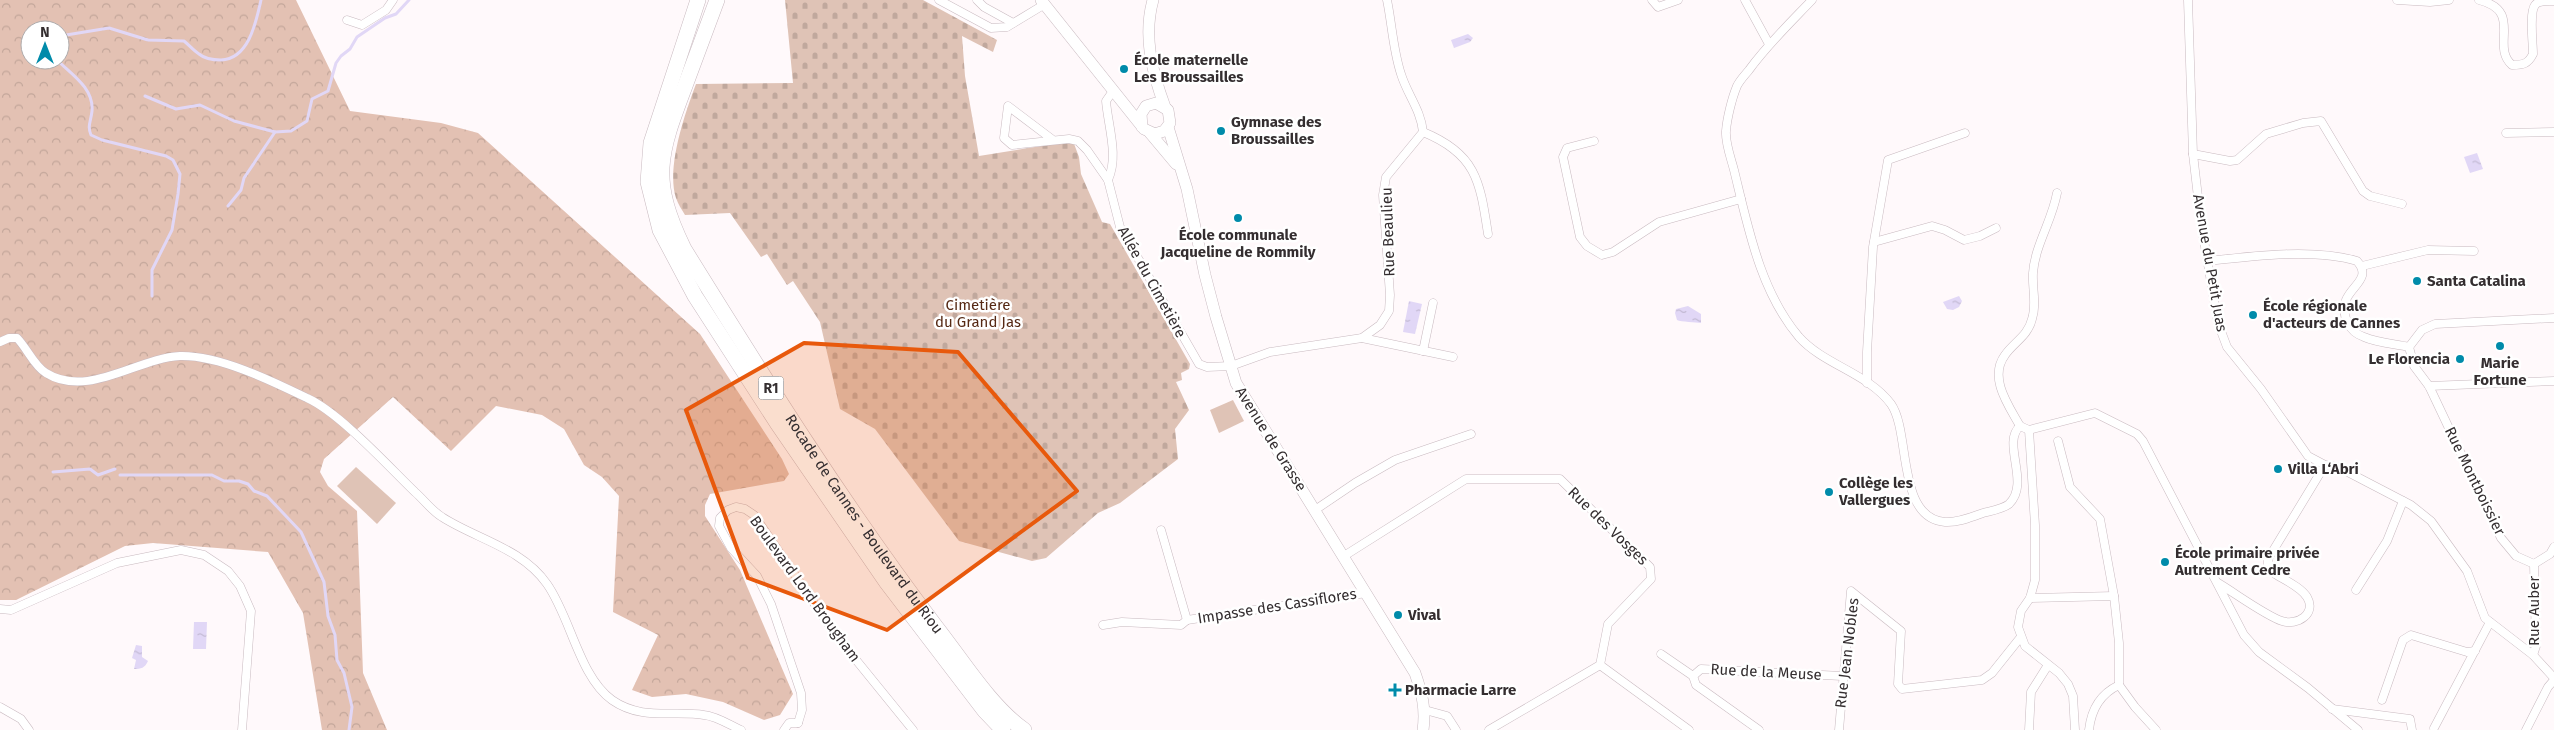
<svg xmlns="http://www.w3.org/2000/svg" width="2554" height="730" viewBox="0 0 2554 730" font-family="'Fira Sans',sans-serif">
	<defs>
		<pattern id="forest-crowns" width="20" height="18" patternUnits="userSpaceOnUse" patternTransform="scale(1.25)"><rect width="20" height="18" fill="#e3c1b3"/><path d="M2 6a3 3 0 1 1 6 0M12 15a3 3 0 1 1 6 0" fill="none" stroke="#c3a69a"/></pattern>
		<pattern id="cemetery-stones" width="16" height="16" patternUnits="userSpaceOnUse" patternTransform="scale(1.25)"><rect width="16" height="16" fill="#dfc3b6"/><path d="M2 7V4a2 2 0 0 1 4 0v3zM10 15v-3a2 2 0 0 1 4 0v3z" fill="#c0a89d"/></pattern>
		<pattern id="water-ripples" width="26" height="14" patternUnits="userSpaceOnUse" patternTransform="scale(1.25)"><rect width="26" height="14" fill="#e1d7f6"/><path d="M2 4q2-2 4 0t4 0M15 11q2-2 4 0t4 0" fill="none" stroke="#c2b9d3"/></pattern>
	</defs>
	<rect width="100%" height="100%" fill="#fff9fb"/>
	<!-- forest -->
	<path fill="url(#forest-crowns)" fill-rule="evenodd" d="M0,0h296l54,111 91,12 37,10 222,201 82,125 7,15 -5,7 -74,13 -5,11v11l35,54 53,124 -13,21 -16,5 -41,-18 -37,-8 -34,3 -20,-7 26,-55 -45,-23 6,-116 -17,-19 -18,-12 -20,-36 -22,-14 -46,-9 -45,45 -58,-54 -69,62 -4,13 8,14 29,25 6,162 24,57h-65l-19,-117 -35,-61 -115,-9 -28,3 -109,54h-16zM30,30h30v30h-30z"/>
	<!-- cemetery -->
	<path fill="url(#cemetery-stones)" d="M785,0h138l74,40 -4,12 -31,-16 3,40 14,80 94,-15 6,16 2,17 21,48 8,2 80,140 -1,5 -8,4 1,7 -6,2 13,28 -14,19 3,30 -58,44 -22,10 -52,45 -14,3 -73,-20 -84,-112 -35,-20 -20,-87 -27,-41 -6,4 -20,-31 -6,3 -31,-44 -45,2c-3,-5 -7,-11 -9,-17 -10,-30 9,-85 20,-114l97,-1z"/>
	<!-- park -->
	<g fill="#dfc3b6">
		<polygon points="1233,400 1244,421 1219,433 1210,410"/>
		<polygon points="356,467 396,503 377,524 337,486"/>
	</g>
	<!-- water -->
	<g fill="url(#water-ripples)">
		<polygon points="1468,34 1473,38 1470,42 1454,48 1451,40"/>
		<polygon points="2477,153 2483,169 2470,173 2464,157"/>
		<polygon points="1959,296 1962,301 1959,307 1953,310 1947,309 1943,302"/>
		<polygon points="1409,301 1422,304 1415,334 1403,332"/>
		<path d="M1688,306l13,8v9c-5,-1 -20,-1 -24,-3l-2,-7 1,-4z"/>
		<polygon points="194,622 207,622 206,649 193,649"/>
		<path d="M136,645l6,1v11l6,4c-3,7 -7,8 -14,8l2,-9 -4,-2z"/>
	</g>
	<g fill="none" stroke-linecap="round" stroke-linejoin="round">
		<!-- stream -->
		<g stroke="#e1d7f6" stroke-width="3">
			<path d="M60,36l49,-8 39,12 36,1c5,4 10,10 15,13 6,5 15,6 22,6 28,-1 35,-38 40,-60"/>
			<path d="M57,60c14,14 37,28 35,51 -1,10 -5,15 -1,24l11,5 64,16 7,4 7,14 -2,20 -6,36 -20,40v26"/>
			<polyline points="145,96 176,109 200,105 234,121 275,132"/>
			<polyline points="228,206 241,190 244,178 275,132 291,131 307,121 312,99 328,91 336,63 341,56 350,49 357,37 385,18 396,14 409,0"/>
			<polyline points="53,472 90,469 98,475 115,469"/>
			<polyline points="120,475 212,475 224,481 239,481 248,484 254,491 267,496 301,532 324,582 328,616 335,635 337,660 344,673 352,707 349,730"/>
		</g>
		<!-- street casing -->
		<g stroke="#c9bac0" stroke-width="9">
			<g id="street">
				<polyline points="939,0 991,28 1007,27 1045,4"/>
				<polyline points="977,0 984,7 1013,23"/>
				<polyline points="1652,0 1658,7 1678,0"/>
				<polyline points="1745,0 1769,44"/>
				<path d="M1812,0c-22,23 -44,44 -63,70 -4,5 -9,10 -12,16 -5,12 -10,32 -11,45 -1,12 5,27 8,39 14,57 26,121 65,167 25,28 69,36 92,67 20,28 5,114 54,118 12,1 27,-5 38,-9 7,-2 20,-4 26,-9 22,-21 -8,-61 11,-78l9,4"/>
				<polyline points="2188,0 2193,154 2201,223 2218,323 2227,347 2261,389 2308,456 2325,465 2338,467 2411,505 2431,521 2467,571 2485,618 2533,655 2554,678"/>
				<polyline points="2397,0 2430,2 2449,0"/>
				<path d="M2479,0c45,11 11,46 33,65 11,0 16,-1 21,-11 0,-11 -4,-41 2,-49 4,-5 13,-4 19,-4"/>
				<polyline points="347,20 362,25 386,10 393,0"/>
				<path d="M1423,132c54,22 57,50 65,102"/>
				<polyline points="2506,133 2554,132"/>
				<path d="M1053,140l-45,-34 -4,32 8,7 57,-6 9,2 9,9 21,30 12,47 79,137 8,3 24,-1 39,-14 92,-14 18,-13 9,-14 1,-16 -7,-100 3,-18 37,-45c-2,-22 -16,-38 -22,-58 -8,-24 -9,-50 -14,-74"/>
				<polyline points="1594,141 1567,148 1563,157 1580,237 1587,246 1602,255 1613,252 1659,222 1741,199"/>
				<polyline points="2193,154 2230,161 2237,160 2266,134 2303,123 2321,121 2363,191 2370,196 2402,204"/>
				<path d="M1108,180c11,-24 0,-54 -2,-79l7,-10"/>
				<polyline points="1874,242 1932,226 1945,230 1964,240 1980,236 1996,228"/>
				<path d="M2208,261c43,-5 107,-13 149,0 15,17 -5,24 -11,39 -5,16 3,32 18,37 14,6 31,7 45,10"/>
				<polyline points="2362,266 2428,250 2474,251"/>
				<polyline points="1362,338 1453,357"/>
				<path d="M0,342l9,-4h8c10,10 17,28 29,35 42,26 91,-15 134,-17 39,-1 92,25 127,42 33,15 81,68 108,94 9,8 17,19 27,25 34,22 80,31 105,67 24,34 32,92 65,116 30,21 61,10 92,15 12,1 26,10 37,15"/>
				<polyline points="2409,347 2414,366 2429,386 2501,538 2516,556 2534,564"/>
				<polyline points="2409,347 2422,330 2435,324 2554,318"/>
				<polyline points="1423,351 1433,303"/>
				<polyline points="1867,383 1867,352 1873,247 1888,160 1965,133"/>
				<polyline points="2429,386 2554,381"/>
				<path d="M2020,426c-11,-20 -32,-48 -15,-71 9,-13 23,-19 27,-36 5,-15 0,-30 1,-46 2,-28 19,-52 24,-80"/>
				<polyline points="2029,430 2095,413 2137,434 2143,441 2244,635 2259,652 2308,688 2358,730"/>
				<polyline points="2029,430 2035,525 2035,580 2030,598 2021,611 2018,627 2025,646 2059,673 2068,684 2073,696 2075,730"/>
				<polyline points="2058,441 2070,487 2100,519 2114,596"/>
				<polyline points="1315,510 1355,483 1395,460 1471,434"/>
				<polyline points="1161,530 1187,620 1366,593"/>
				<polyline points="1344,556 1466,479 1560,479 1650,567 1651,579 1608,624 1600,665 1489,730"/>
				<polyline points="2534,564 2550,554 2554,547"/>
				<path d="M2218,583c17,10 48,33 64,38 15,5 35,-7 25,-24 -7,-11 -25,-18 -35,-25l-4,-5v-8l57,-94"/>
				<polyline points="2356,590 2387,541 2403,501"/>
				<polyline points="2030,598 2114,596 2119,643 2119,685 2135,707 2156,730"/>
				<polyline points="0,609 11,610 117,563 181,550 204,555 228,571 240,586 251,611 242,730"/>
				<polyline points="1103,625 1122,622 1181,625 1187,620"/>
				<polyline points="1661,654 1693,676 1696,685 1759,730"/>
				<polyline points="2533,655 2536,646 2534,564"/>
				<polyline points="1600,665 1689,730"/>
				<polyline points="1693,676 1701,669 1842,676"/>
				<polyline points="2382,700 2403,640 2411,635 2467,652 2475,651"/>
				<polyline points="0,707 21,719 29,730"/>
				<polyline points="2332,709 2410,719 2412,730"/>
				<polyline points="1425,710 1447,716 1456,730"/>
				<polyline points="798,723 802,710 801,693 771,604 757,576 731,548 719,526 720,518 728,510 736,507 745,509 754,515 835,634 913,730"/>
				<polyline points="2434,728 2490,622"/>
				<polyline points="784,730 789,723 798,723"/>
				<polyline points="1839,730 1851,591 1901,631 1898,684 1902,689 1982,680 1992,673 2020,638"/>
				<polyline points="2029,730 2031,692 2048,665"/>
				<path d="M2089,730c2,-19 11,-36 30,-45"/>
				<polyline points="2526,730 2548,687 2554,680"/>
			</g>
		</g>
		<!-- secondary casing -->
		<g stroke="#c9bac0" stroke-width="12">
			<g id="secondary">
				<polyline points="1041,0 1144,129 1155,134 1164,131 1170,123 1168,110 1156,103 1146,106 1141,114 1142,127"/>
				<path d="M1153,0c-10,36 -1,72 12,107"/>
				<path d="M1168,127l19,62 18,86 11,42 20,66 179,290c7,20 11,36 8,57"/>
				<polyline points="1150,133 1176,164"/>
			</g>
		</g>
		<!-- highway casing -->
		<g stroke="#c9bac0" stroke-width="16">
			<g id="highway">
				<polyline points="698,0 651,143 648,182 660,230 695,296 777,423 887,583 984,710 1003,730"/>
				<path id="s1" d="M717,0c-11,29 -21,57 -32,86 -26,69 -35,93 -1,163 80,129 160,257 252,378 26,33 54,79 88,103"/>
			</g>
		</g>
		<!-- street -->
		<use href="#street" stroke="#fff" stroke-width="8"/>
		<!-- secondary -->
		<use href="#secondary" stroke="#fff" stroke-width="11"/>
		<!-- highway -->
		<use href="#highway" stroke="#fff" stroke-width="15"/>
	</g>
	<!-- marked area -->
	<path fill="#e8590c" fill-opacity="0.2" stroke="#e8590c" stroke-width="4" stroke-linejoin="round" d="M804,343l154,9 119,139 -190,139 -139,-52 -62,-168z"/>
	<!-- markers -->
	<g fill="#008baa" stroke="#fff" stroke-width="2">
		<circle cx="1124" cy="69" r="5"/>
		<circle cx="1221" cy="131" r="5"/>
		<circle cx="1238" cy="218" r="5"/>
		<circle cx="2417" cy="281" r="5"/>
		<circle cx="2253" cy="315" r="5"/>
		<circle cx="2500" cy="346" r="5"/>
		<circle cx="2460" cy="359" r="5"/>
		<circle cx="2278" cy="469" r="5"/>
		<circle cx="1829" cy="492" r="5"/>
		<circle cx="2165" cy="562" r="5"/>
		<circle cx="1398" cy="615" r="5"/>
		<path d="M1392.5 682.5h5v5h5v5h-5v5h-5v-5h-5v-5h5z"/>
	</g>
	<g text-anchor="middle" stroke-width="5" stroke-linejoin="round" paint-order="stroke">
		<!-- shield labels -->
		<rect fill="#fff" stroke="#716d6e" stroke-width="1" x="758.5" y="376.5" width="25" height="23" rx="4"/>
		<g font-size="14" font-weight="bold" fill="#342e30">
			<text x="771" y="393">R1</text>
		</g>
		<!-- poi labels -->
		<g font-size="15" font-weight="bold" fill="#342e30" stroke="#fff" text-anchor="start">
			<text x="1134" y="65">École maternelle<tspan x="1134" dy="17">Les Broussailles</tspan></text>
			<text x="1231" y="127">Gymnase des<tspan x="1231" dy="17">Broussailles</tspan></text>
			<text x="1238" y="240" text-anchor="middle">École communale<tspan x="1238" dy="17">Jacqueline de Rommily</tspan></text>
			<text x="2427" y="286">Santa Catalina</text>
			<text x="2263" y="311">École régionale<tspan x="2263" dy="17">d'acteurs de Cannes</tspan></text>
			<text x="2450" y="364" text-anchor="end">Le Florencia</text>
			<text x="2500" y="368" text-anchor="middle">Marie<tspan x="2500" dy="17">Fortune</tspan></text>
			<text x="2288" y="474">Villa L‘Abri</text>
			<text x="1839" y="488">Collège les<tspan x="1839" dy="17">Vallergues</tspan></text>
			<text x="2175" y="558">École primaire privée<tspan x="2175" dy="17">Autrement Cedre</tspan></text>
			<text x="1408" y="620">Vival</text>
			<text x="1405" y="695">Pharmacie Larre</text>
		</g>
		<!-- street labels -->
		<g font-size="15" fill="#342e30" stroke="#fff">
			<text transform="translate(1388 232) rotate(-92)" y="5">Rue Beaulieu</text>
			<text transform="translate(2210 263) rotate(80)" y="5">Avenue du Petit Juas</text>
			<text transform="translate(1152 282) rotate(61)" y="5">Allée du Cimetière</text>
			<text transform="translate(1271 439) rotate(58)" y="5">Avenue de Grasse</text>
			<text transform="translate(2475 481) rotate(64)" y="5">Rue Montboissier</text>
			<text dy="5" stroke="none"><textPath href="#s1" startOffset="591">Rocade de Cannes - Boulevard du Riou</textPath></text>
			<text transform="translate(1608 526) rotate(44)" y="5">Rue des Vosges</text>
			<text transform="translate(805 589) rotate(54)" y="5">Boulevard Lord Brougham</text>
			<text transform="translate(1277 606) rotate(-9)" y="5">Impasse des Cassiflores</text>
			<text transform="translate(2534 611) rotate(-90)" y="5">Rue Auber</text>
			<text transform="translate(1847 653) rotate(-83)" y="5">Rue Jean Nobles</text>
			<text transform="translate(1766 672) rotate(3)" y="5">Rue de la Meuse</text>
		</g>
		<!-- park labels -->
		<g font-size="15" fill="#562914" stroke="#fff">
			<text x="978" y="310">Cimetière<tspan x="978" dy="17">du Grand Jas</tspan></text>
		</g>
	</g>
	<!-- north arrow -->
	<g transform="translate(45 45)"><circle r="24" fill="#ffffff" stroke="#aeabac"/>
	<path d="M0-4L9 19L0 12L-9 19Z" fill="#008baa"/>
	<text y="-8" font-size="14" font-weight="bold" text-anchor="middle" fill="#342e30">N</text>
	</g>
</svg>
